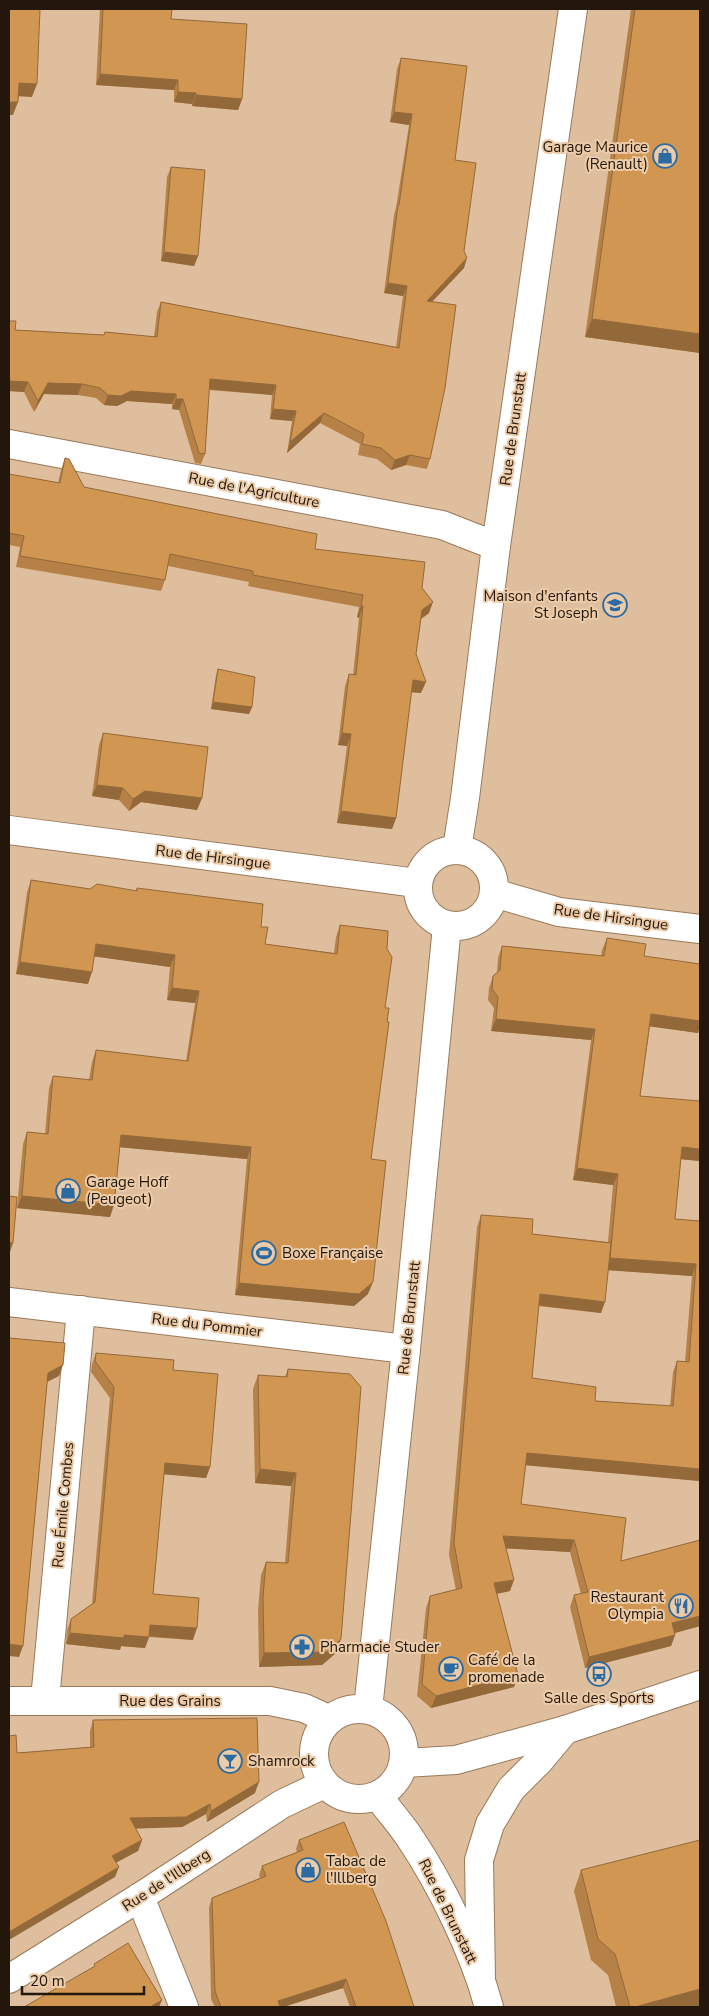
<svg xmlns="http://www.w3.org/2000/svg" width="709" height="2016" viewBox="0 0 709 2016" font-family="'Nunito Sans',sans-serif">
	<rect width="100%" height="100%" fill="#dfbe9d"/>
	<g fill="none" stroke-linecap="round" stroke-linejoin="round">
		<!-- minor casing -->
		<g stroke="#987a5a" stroke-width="30">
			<g id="minor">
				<polyline points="9,444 442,525 496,546"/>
				<polyline points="9,830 417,883"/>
				<polyline points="457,849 465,798 496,546 573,9"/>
				<circle cx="456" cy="888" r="38"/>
				<polyline points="494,893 559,912 700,929"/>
				<polyline points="9,1302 406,1349"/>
				<polyline points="45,1700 81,1310"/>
				<polyline points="368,1709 406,1349 447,926"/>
				<path d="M378,1796c10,14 22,27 32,42 32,48 64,114 79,169"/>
				<polyline points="140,1897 184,2007"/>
				<polyline points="9,1979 140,1897 282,1804 324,1784"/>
				<polyline points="481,1979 479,1860 490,1824 511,1789 540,1760 565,1730"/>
			</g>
		</g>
		<!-- tertiary casing -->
		<g stroke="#987a5a" stroke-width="30">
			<g id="tertiary">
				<polyline points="9,1701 270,1701 304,1708 328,1719"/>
				<circle cx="359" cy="1754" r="45"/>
				<polyline points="404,1763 456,1760 565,1730 700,1685"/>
			</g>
		</g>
		<!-- minor -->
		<use href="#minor" stroke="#fff" stroke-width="28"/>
		<!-- tertiary -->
		<use href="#tertiary" stroke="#fff" stroke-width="28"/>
	</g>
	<!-- wall -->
	<g fill="#b58147" fill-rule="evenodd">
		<polygon points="100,9 172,9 171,19 242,99 238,110 192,106 192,104 174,102 174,90 96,85"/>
		<polygon points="631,9 700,9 700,353 585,337"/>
		<polygon points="401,58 455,160 464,251 464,268 432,302 430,459 427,469 406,465 391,470 377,459 358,455 360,444 320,423 287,453 292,421 270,419 272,395 209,390 205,454 201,464 195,463 179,410 172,409 172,404 127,401 117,406 104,405 96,398 78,395 44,394 34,412 24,392 9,391 9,321 15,330 104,335 105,332 154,337 157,312 161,302 396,347 403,296 384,293 394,215 396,208 409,125 390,122 397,69"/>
		<polygon points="171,167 198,256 194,266 161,261 167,177"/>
		<polygon points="65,458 84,487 315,549 422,588 429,613 421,619 416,654 421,693 411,692 396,818 392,829 337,823 347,746 338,745 345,686 349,674 353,675 359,618 357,617 359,607 248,586 249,582 168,566 165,580 161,591 16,567 20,547 9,545 9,474 58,483 61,470"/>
		<polygon points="218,669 252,707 249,714 211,709 216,675"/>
		<polygon points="103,733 202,798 197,810 141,802 129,811 119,800 92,796 99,745"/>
		<polygon points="31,880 90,889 136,891 137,888 261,927 265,944 334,953 336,937 340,925 387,949 385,1008 371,1159 368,1294 354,1306 235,1295 247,1159 120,1147 110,1217 17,1208 23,1144 27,1132 45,1134 49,1088 53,1076 89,1080 92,1062 96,1050 186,1061 195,1003 167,1000 170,967 94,956 88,984 16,974 27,892"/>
		<path d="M607,938l37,18 56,8v62l-2,7 -48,-7 -10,70 60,65 -19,-2 -6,60 25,2v260l-174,-16 -5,39 100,57 79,-21v86l-26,7 1,2 -4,11 -86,22 -15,-61 4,-12 7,-1 -11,-42 -64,-4 4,43 -13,3 21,81 -4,12 -83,21 -14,-12 9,-88 4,-12 26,-6 -7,-35 28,-328 4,-12 51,19 76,8 5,-57 -40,-5 18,-140 -100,-9 3,-23 -6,-8 1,-12 4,-12 4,-3 1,-15 4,-12 99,10 1,-6zM608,1270l84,6 -7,86 -8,-1 -4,11 -3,34 -75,-5 -63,-23 6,-72 63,7z"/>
		<polygon points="96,1353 173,1370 210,1467 206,1478 164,1474 153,1594 193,1640 149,1637 145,1648 121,1646 120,1650 66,1644 67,1630 71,1619 92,1604 110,1398 91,1372 92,1364"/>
		<polygon points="288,1369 336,1653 322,1665 259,1667 258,1610 261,1575 266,1562 285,1563 291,1486 255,1483 253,1389 258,1375 285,1377"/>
		<polygon points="93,1720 255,1793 207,1822 206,1814 182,1827 135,1828 142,1840 138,1851 116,1862 115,1877 17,1753 90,1747 90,1731"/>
		<polygon points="299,1840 414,2007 350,2007 343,1988 283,2007 215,2007 211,1999 209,1907 212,1898 260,1878 259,1875 262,1866 297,1852 296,1849"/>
		<polygon points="581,1870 700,2007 616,2007 608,1975 591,1960 574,1891"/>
	</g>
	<!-- shaded-wall -->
	<g fill="#93693a">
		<polygon points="100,74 178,80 174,90 96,85"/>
		<polygon points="19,83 37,84 32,97 14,96"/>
		<polygon points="178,92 196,93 192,104 174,102"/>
		<polygon points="196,95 242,99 238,110 192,106"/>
		<polygon points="9,102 18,102 13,115 9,115"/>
		<polygon points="394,112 412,114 409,125 390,122"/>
		<polygon points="164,252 198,256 194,266 161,261"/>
		<polygon points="467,258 464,268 423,311 427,301"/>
		<polygon points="388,283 407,286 403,296 384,293"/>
		<polygon points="592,319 700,334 700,353 585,337"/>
		<polygon points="210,379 276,385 272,395 206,389"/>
		<polygon points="9,381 28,382 24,392 9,391"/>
		<polygon points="48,383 82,384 78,395 44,394 34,412 38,401"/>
		<polygon points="131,391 176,394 172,404 127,401 117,406 104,405 108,395"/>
		<polygon points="176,399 183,399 179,410 172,409"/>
		<polygon points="273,409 296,411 292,421 270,419"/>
		<polygon points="324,413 320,423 287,453 290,442"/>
		<polygon points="410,455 406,465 391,470 395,460"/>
		<polygon points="433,602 429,613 418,621 422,610"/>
		<polygon points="361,606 363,606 359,618 357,617"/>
		<polygon points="413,680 426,682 421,693 409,692"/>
		<polygon points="213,702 252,707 249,714 211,709"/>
		<polygon points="342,733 351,734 347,746 338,745"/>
		<polygon points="97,785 123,788 119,800 92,796"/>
		<polygon points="145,791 202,798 197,810 141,802 129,811 133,799"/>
		<polygon points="341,811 396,818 392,829 337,823"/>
		<polygon points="96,944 175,955 170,967 91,956"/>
		<polygon points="20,962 92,972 88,984 16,974"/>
		<polygon points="172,988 199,991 195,1003 167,1000"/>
		<polygon points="651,1014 700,1021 700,1026 698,1033 647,1026"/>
		<polygon points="496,1019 595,1029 591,1040 491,1031"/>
		<polygon points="121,1135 251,1147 247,1159 117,1147"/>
		<polygon points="682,1147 700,1149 700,1161 678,1159"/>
		<polygon points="577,1168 618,1174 613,1185 573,1180"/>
		<polygon points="22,1196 114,1205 110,1217 17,1208"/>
		<polygon points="9,1243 13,1243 9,1255"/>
		<polygon points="610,1258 696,1264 692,1276 605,1270"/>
		<polygon points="373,1282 368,1294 354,1306 235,1295 239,1283"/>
		<polygon points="540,1294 605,1302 601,1313 535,1305"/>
		<polygon points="63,1365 59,1376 43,1384 48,1373"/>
		<polygon points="527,1453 700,1469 700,1481 523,1465"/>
		<polygon points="165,1463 210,1467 206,1478 161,1474"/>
		<polygon points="260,1469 296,1473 291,1486 255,1483"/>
		<polygon points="503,1536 574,1540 570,1552 498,1548"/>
		<polygon points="514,1580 510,1591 490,1595 494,1583"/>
		<polygon points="700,1616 700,1626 668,1635 672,1623"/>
		<polygon points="150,1625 197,1628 193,1640 146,1636"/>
		<polygon points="70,1633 124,1635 149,1637 145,1648 121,1646 120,1650 66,1644"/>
		<polygon points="675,1635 671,1646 585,1668 589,1657"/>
		<polygon points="341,1639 336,1653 322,1665 259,1667 264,1653"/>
		<polygon points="9,1644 23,1646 19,1657 9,1656"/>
		<polygon points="518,1675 514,1687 431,1708 436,1696"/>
		<polygon points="259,1782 255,1793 207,1822 211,1811"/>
		<polygon points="210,1804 206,1814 182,1827 126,1829 130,1818"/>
		<polygon points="142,1840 138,1851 108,1867 112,1856"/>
		<polygon points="119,1867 115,1877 9,1940 9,1932"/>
		<polygon points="346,1979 343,1988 283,2007 276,2007 278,2001"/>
		<polygon points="700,1989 700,2007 635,2007"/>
		<polygon points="162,2000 159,2007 150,2007"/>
	</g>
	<!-- building -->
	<g fill="#d29653" stroke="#93693a">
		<polygon points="9,9 40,9 37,84 19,83 18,102 9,102"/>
		<polygon points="103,9 172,9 171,19 247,24 242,99 196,95 196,93 178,92 178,80 100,74"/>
		<polygon points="635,9 700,9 700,334 592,319"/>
		<polygon points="401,58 467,66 455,160 476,163 464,251 467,258 427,301 456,305 445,388 430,459 410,455 395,460 381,448 362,444 364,434 324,413 290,442 296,411 273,409 276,385 210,379 205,454 199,453 183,399 176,399 176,394 131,391 121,396 108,395 100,388 82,384 48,383 38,401 28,382 9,381 9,321 16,321 15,330 104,335 105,332 157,337 161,302 399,348 407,286 388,283 398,205 399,205 412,114 394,112"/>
		<polygon points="171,167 205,170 198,256 164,252"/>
		<polygon points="65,458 69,459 84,487 317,534 315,549 425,562 422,588 433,602 422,610 416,654 426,682 413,680 396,818 341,811 351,734 342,733 349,674 356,675 363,606 361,606 363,595 253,575 253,571 170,554 165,580 20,556 24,536 9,533 9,474 60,483"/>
		<polygon points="218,669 255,677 252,707 213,702"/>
		<polygon points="103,733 208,747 202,798 145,791 133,799 123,788 97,785"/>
		<polygon points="31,880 90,889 97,884 137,891 137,888 263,904 261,927 268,927 265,944 337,954 340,925 388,931 387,949 392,957 385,1008 389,1008 387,1022 389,1022 371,1159 386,1161 373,1282 359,1294 239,1283 251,1147 121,1135 114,1205 22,1196 27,1132 48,1134 53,1076 92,1080 96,1050 188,1061 199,991 172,988 175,955 96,944 92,972 20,962"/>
		<polygon points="607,938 646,944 644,956 700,964 700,1021 651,1014 640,1096 700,1101 700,1149 682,1147 675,1219 700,1221 700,1469 527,1453 521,1504 626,1518 621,1561 700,1540 700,1616 672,1623 675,1635 589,1657 574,1595 588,1592 574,1540 503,1536 514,1580 494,1583 518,1675 436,1696 422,1684 430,1596 462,1588 454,1543 481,1215 533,1219 532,1234 611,1243 605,1302 540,1294 532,1378 596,1387 595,1401 673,1406 677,1361 689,1362 696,1264 610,1258 618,1174 577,1168 595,1029 496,1019 498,997 492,989 493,976 500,970 502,946 604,956"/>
		<polygon points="9,1196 17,1197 13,1243 9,1243"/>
		<polygon points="9,1338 65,1343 63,1365 48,1373 23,1646 9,1644"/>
		<polygon points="96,1353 174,1360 173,1370 218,1374 210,1467 165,1463 153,1594 199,1598 197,1628 150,1625 149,1637 124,1635 124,1638 70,1633 71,1619 95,1602 114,1387 95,1361"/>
		<polygon points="288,1369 350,1374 361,1387 341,1639 327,1652 264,1653 263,1597 266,1562 288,1563 296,1473 260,1469 258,1375 287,1377"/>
		<polygon points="257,1718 259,1782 211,1811 210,1804 186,1817 130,1818 142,1840 112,1856 119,1867 9,1932 9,1736 16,1735 17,1753 94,1747 93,1720"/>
		<polygon points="344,1822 386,1921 414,2007 356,2007 346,1979 278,2001 280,2007 221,2007 215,1991 212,1898 266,1876 262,1866 303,1850 299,1840"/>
		<polygon points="700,1840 700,1989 635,2007 630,2007 615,1954 598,1939 581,1870"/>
		<polygon points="128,1943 162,2000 150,2007 24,2007 95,1966 94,1964"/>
	</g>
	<!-- icons -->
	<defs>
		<g id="shop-ring" transform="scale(1.25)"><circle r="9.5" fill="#eccba9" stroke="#2b6ba1" stroke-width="1.5"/><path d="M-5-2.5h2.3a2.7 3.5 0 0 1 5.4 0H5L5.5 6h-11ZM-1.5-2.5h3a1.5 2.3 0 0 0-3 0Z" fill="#2b6ba1"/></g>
		<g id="school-ring" transform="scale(1.25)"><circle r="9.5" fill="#eccba9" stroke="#2b6ba1" stroke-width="1.5"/><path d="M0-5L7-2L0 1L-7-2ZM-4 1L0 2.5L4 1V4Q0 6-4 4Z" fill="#2b6ba1"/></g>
		<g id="stadium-ring" transform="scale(1.25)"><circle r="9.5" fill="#eccba9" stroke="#2b6ba1" stroke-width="1.5"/><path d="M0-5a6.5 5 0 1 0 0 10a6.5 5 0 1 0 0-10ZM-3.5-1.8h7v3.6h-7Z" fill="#2b6ba1"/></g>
		<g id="restaurant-ring" transform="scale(1.25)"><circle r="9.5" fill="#eccba9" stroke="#2b6ba1" stroke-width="1.5"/><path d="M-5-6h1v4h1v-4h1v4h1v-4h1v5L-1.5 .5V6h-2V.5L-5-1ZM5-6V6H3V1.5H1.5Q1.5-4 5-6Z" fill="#2b6ba1"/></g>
		<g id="pharmacy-ring" transform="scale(1.25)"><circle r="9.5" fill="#eccba9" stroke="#2b6ba1" stroke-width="1.5"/><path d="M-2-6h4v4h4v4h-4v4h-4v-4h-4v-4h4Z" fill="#2b6ba1"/></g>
		<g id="cafe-ring" transform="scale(1.25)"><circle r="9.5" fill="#eccba9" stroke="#2b6ba1" stroke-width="1.5"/><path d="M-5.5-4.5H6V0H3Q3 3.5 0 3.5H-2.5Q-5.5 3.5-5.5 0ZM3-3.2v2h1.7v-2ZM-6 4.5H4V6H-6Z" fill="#2b6ba1"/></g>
		<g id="bus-ring" transform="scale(1.25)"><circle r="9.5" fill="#eccba9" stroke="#2b6ba1" stroke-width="1.5"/><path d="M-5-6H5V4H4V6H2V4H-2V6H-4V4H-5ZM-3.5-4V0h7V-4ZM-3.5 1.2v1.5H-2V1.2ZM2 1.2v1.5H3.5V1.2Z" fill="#2b6ba1"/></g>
		<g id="bar-ring" transform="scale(1.25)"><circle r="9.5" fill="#eccba9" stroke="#2b6ba1" stroke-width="1.5"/><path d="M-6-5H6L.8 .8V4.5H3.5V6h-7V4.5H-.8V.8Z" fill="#2b6ba1"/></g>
	</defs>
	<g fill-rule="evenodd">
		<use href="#shop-ring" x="665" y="156"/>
		<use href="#school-ring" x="615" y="605"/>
		<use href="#shop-ring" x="68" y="1191"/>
		<use href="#stadium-ring" x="264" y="1253"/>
		<use href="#restaurant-ring" x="681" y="1606"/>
		<use href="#pharmacy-ring" x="302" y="1647"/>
		<use href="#cafe-ring" x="451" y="1669"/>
		<use href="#bus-ring" x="599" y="1674"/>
		<use href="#bar-ring" x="230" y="1761"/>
		<use href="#shop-ring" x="308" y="1870"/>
	</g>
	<g text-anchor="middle" stroke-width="4" stroke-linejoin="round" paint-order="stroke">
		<!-- poi labels -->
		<g font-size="15" fill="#23170b" stroke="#eccba9" text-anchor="start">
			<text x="648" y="152" text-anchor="end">Garage Maurice<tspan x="648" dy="17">(Renault)</tspan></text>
			<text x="598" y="601" text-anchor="end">Maison d'enfants<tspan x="598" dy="17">St Joseph</tspan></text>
			<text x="86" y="1187">Garage Hoff<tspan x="86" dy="17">(Peugeot)</tspan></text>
			<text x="282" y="1258">Boxe Française</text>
			<text x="664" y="1602" text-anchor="end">Restaurant<tspan x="664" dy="17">Olympia</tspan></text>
			<text x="320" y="1652">Pharmacie Studer</text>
			<text x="468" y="1665">Café de la<tspan x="468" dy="17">promenade</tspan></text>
			<text x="599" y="1703" text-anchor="middle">Salle des Sports</text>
			<text x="248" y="1766">Shamrock</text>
			<text x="326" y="1866">Tabac de<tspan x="326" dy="17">l'Illberg</tspan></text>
		</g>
		<!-- street labels -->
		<g font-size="15" fill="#23170b" stroke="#eccba9">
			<text transform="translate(513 429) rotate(-82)" y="5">Rue de Brunstatt</text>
			<text transform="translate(254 490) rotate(11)" y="5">Rue de l'Agriculture</text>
			<text transform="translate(213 857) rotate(7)" y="5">Rue de Hirsingue</text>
			<text transform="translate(611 917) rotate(8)" y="5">Rue de Hirsingue</text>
			<text transform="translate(409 1318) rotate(-84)" y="5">Rue de Brunstatt</text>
			<text transform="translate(207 1325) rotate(7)" y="5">Rue du Pommier</text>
			<text transform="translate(63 1505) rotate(-85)" y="5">Rue Émile Combes</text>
			<text x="170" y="1706">Rue des Grains</text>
			<text transform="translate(166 1880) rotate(-33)" y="5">Rue de l'Illberg</text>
			<text transform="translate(448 1911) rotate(64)" y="5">Rue de Brunstatt</text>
		</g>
	</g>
	<!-- border -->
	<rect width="709" height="2016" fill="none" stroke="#23170b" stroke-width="20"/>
	<!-- scale -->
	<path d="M22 1986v8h122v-8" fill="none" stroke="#23170b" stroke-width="2.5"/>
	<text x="30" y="1986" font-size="15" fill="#23170b" stroke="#eccba9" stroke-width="4" paint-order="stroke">20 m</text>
</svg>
